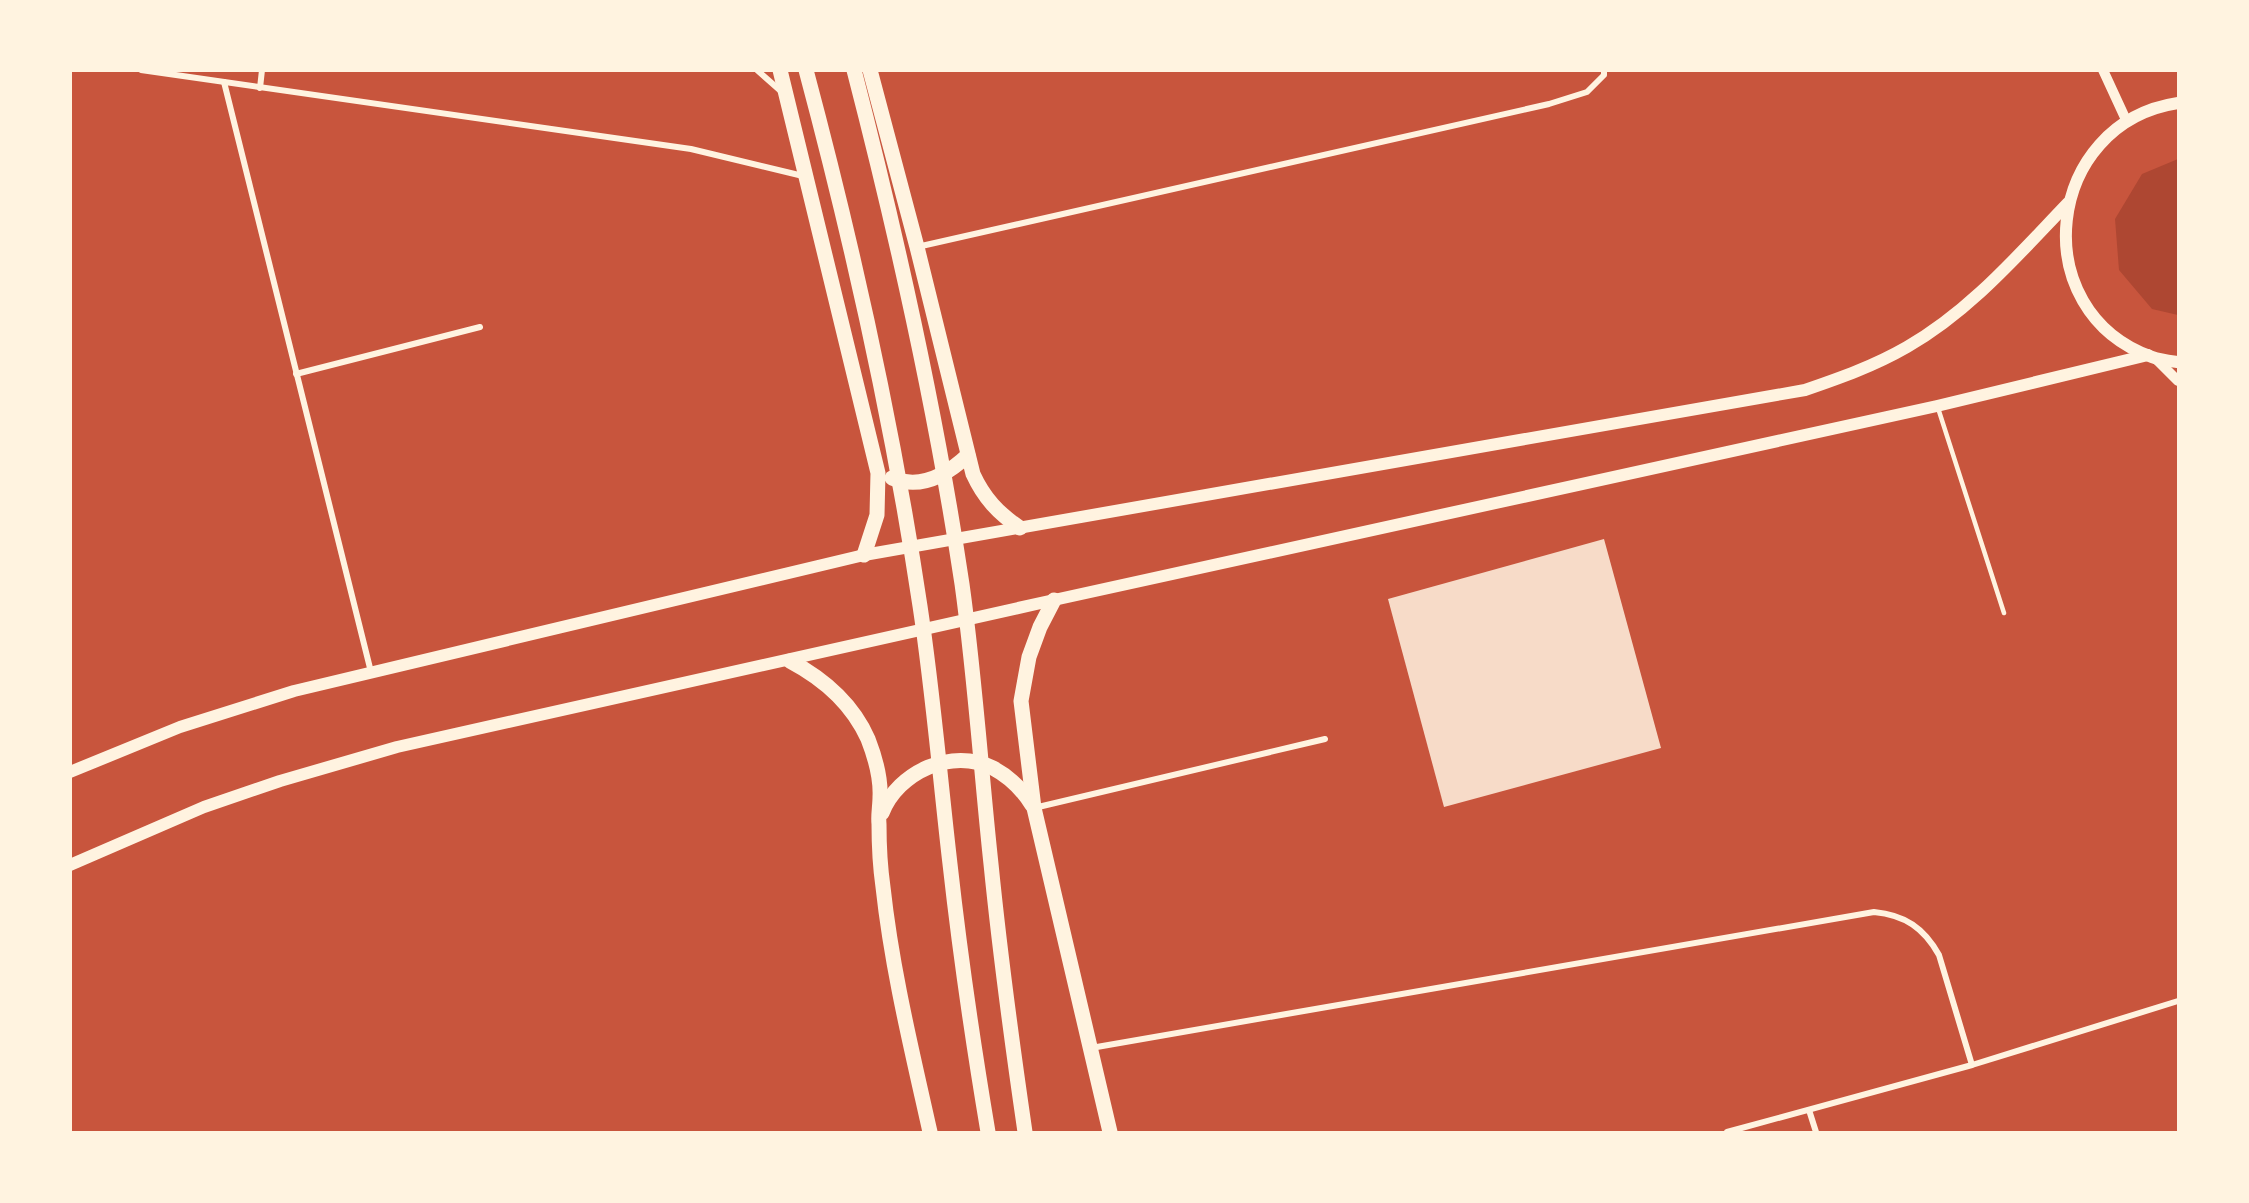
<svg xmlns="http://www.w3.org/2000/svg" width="2249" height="1203" viewBox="0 0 2249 1203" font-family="'Sofia Sans Condensed',sans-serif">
	<rect width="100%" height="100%" fill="#c8553d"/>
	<!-- green -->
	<polygon fill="#ae4732" points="2178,159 2178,315 2152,309 2119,270 2115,219 2142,174"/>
	<!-- building -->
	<polygon fill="#f7dbc8" points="1604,539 1661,748 1444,807 1388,599"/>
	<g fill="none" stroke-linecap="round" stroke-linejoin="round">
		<!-- service -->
		<polyline stroke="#fff3e0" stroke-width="4.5" points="1938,408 2004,613"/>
		<!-- minor -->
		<g stroke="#fff3e0" stroke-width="6">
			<polyline points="141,70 691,149 803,176"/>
			<polyline points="757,70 783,93"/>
			<polyline points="224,82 371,672"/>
			<polyline points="260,88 262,70"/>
			<polyline points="917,247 1549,104 1587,92 1604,75 1604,70"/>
			<polyline points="296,374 480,327"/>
			<polyline points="1034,808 1325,739"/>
			<path d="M1091,1048l783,-136c31,3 50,16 65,43l33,110"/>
			<polyline points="1809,1110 1816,1132"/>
			<polyline points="1727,1132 1972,1065 2178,1001"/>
		</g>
		<!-- tertiary -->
		<g stroke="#fff3e0" stroke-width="10">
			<polyline points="2103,70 2127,122"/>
			<polyline points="2155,358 2178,381"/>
		</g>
		<!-- secondary -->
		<g stroke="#fff3e0" stroke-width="12">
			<path d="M2178,103c-133,20 -155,208 -26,254 8,3 18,4 26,5"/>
			<path d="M70,772l110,-45 114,-36 570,-136 941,-165c35,-12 69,-24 102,-43 63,-36 111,-92 161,-144"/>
			<polyline points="70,865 204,807 280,781 397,747 1054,600 1937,406 2148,355"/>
		</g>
		<!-- primary -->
		<g stroke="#fff3e0" stroke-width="15">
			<polyline points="780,70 878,473 877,515 864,555"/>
			<path d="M806,70c47,176 87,356 114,536 13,86 20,172 30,258 10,90 23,179 38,268"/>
			<path d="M854,70c44,170 82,341 108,514 13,93 19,187 29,280 9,90 21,179 34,268"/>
			<path d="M870,70l47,177 56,227c11,24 25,39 47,54"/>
			<path d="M892,478c29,12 55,-3 76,-23"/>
			<polyline points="1054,600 1040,627 1029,657 1021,701 1034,808 1110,1132"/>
			<path d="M790,661c34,18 62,42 78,78 7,18 13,39 12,58 0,9 -2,18 -1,27 0,21 1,42 4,63 9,83 29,164 47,245"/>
			<path d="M882,813c16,-41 70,-66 111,-45 17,9 29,21 39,37"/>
		</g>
	</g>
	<!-- border -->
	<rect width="2249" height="1203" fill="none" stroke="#fff3e0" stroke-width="144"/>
</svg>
